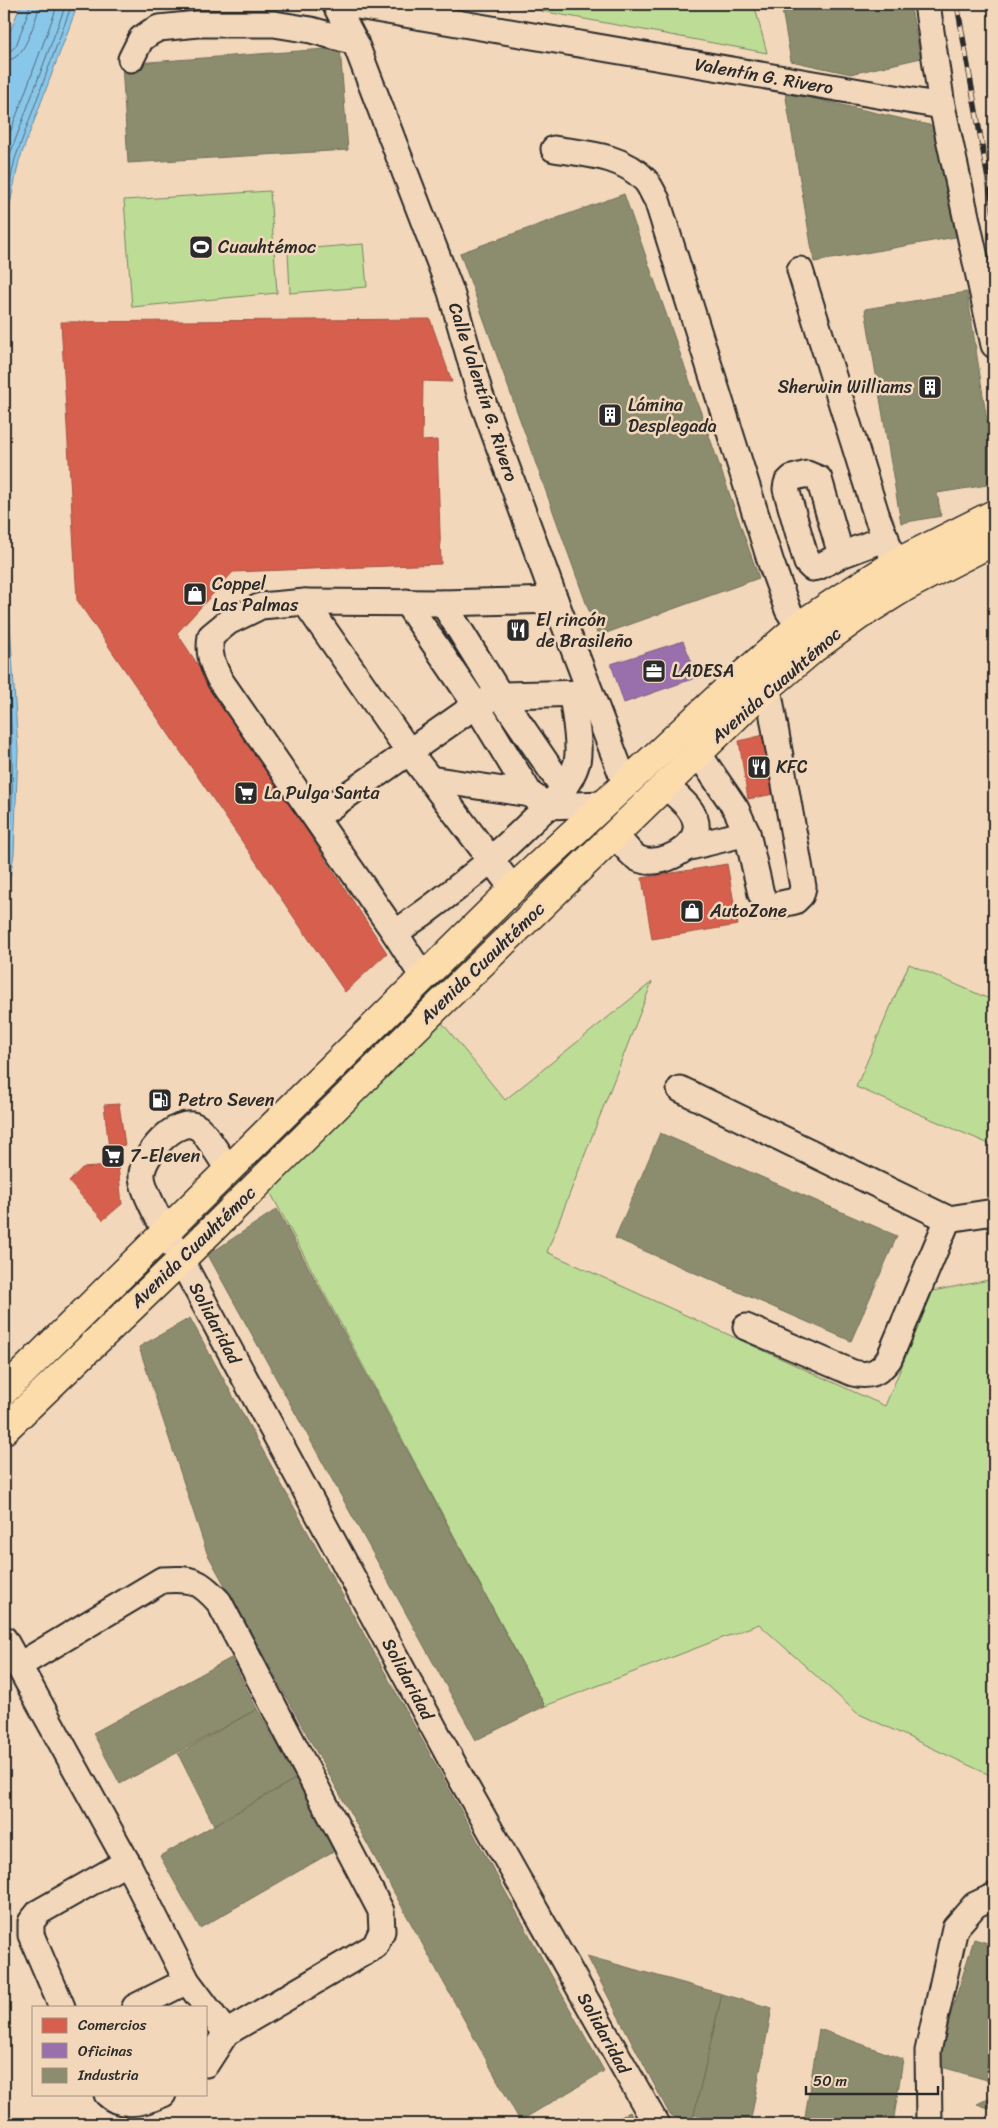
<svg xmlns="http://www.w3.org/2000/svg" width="998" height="2128" viewBox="0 0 998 2128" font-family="Sriracha,sans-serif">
	<rect width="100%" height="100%" fill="#f3d7ba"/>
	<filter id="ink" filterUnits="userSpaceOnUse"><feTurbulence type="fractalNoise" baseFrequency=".02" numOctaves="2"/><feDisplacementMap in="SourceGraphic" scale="10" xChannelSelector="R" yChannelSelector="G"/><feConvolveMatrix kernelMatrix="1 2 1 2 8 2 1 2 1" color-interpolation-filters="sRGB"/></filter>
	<g filter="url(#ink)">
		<!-- green -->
		<g fill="#bddd96" stroke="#748460">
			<polygon points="504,4 754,4 767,53"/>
			<polygon points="270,191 277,293 132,307 124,200"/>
			<polygon points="363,244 367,287 290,293 288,250"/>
			<polygon points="909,964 994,1001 994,1146 856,1087"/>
			<polygon points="652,982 547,1252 885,1406 933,1291 994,1279 994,1777 857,1713 759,1624 545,1706 268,1188 439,1019 505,1100"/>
		</g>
		<!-- water -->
		<g fill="#89c7ea" stroke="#63899e">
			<polygon points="21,4 78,4 19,161 4,233 4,46"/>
			<polygon points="4,529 18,750 14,854 4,911"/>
		</g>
		<!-- shops -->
		<g fill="#d6604d" stroke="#a35043">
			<polygon points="430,319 452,382 423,381 422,441 437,440 441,564 233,572 177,633 387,953 345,992 77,600 61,322"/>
			<polygon points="768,734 779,793 748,799 739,741"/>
			<polygon points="727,864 738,925 652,939 642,878"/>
			<polygon points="119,1104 125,1145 116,1146 122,1204 103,1220 69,1182 82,1168 111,1166 104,1105"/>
		</g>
		<!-- offices -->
		<polygon fill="#9970ab" stroke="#785b85" points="683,641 698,677 624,703 611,664"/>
		<!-- industry -->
		<g fill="#8c8c6e" stroke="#6f6f5a">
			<polygon points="781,4 910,4 921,58 851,74 791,61"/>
			<polygon points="340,48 348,150 128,163 122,64"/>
			<polygon points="785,92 938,127 961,236 814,262"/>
			<polygon points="624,194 759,578 598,636 460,253"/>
			<polygon points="967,292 994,466 994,484 937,493 941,516 901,523 865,309"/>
			<polygon points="660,1133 897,1236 851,1341 615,1238"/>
			<polygon points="277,1209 545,1706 476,1740 208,1255"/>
			<polygon points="190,1318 604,2071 520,2121 207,1553 139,1347"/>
			<polygon points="231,1658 257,1709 120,1784 93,1733"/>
			<polygon points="257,1709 297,1778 214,1825 178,1754"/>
			<polygon points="297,1778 337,1849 200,1928 160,1856"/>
			<polygon points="974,1939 994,1945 994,2082 935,2065"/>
			<polygon points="587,1956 722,1994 692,2124 670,2115"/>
			<polygon points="722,1994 772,2008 750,2124 734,2124 694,2115"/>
			<polygon points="819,2029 903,2059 893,2124 804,2124"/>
			<polygon points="994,2096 994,2110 977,2104"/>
			<polygon points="630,2112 636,2124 608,2124"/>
		</g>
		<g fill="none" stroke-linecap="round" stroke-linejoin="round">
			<!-- shore -->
			<g stroke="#516977" stroke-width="1">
				<polyline points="4,52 10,51 16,46 31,4"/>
				<path d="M4,60c5,0 10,-1 14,-5 8,-7 21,-41 21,-51"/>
				<polyline points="4,149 58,4"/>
				<polyline points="4,180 9,157 66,4"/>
				<polyline points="4,210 15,159 72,4"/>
				<path d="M4,609c5,91 16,184 0,274"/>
				<polyline points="4,709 6,750 4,831"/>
			</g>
			<!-- minor casing -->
			<g stroke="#2b2b2b" stroke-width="29">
				<g id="minor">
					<polyline points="335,4 355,42 451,292 480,394 555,600 625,783"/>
					<polyline points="346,4 942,106"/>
					<polyline points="927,4 942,106 994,345"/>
					<polyline points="131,59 141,39 151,32 159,28 198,24 274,24 311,30 355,42"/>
					<path d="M554,149c32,5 68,6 91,31 5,5 8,14 12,20l114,363 17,47 21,32"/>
					<polyline points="800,270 877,517 903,583"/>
					<polyline points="841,555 819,479 807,474 792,478 787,483 786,489 807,563 812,568 818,567 841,555 886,538"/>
					<polyline points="305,602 410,753 513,889"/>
					<polyline points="406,602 476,705 530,794 548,806 603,804"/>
					<polyline points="443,603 500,695 564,789"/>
					<polyline points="698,753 736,809 747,833 761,894 766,903 772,906 795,901 801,895 803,887 768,688"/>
					<polyline points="430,779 530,794"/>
					<polyline points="316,817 476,705 500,695 588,693"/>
					<path d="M615,834c7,8 15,21 24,25 21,9 61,-11 57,-36 -3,-16 -20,-27 -31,-38"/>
					<polyline points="686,848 747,833"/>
					<path d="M395,933c49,-33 94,-69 136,-111 18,-17 39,-35 46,-60 4,-18 -3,-48 -5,-68"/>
					<path d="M423,977l-28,-44 -175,-253c-8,-16 -12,-27 -9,-44l17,-14 33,-16 44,-4 138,1 112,-3"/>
					<polyline points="680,1089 948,1219 994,1212"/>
					<path d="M229,1170c-6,-8 -25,-40 -32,-43 -20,-12 -57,30 -55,50 2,20 29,63 39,83l281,520 194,344"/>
					<path d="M746,1327l107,46c16,4 26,0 36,-14l59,-140"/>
					<polyline points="4,1639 127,1862 187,1981 226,2033"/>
					<path d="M18,1666l144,-86c30,-2 37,0 57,22l162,309 1,20 -7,15 -149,87 -20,31"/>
					<polyline points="62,2007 31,1935 31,1922 39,1912 127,1862"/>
					<polyline points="135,2007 187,1981"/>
					<path d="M107,2094c15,15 38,8 56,0"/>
					<polyline points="929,2124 928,2051 955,1928 975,1905 994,1896"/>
				</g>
			</g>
			<!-- major casing -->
			<g stroke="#2b2b2b" stroke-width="31">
				<g id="major">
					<polyline points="4,1391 513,889 738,679 799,626 847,594 896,563 994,514"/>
					<polyline points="4,1430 181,1260 442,1002 752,701 813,649 860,615 905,587 994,541"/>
				</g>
			</g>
			<!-- minor -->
			<use href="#minor" stroke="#f3d7ba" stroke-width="25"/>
			<!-- major -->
			<use href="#major" stroke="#fddcac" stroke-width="28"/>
			<!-- rail casing -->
			<g stroke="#2b2b2b" stroke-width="5.5">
				<polyline id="rail" points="957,4 994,213"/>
			</g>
			<!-- rail -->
			<use href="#rail" stroke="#f3d7ba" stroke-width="4" stroke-dasharray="11" stroke-linecap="butt"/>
		</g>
	</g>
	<!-- icons -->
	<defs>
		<g id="stadium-square" transform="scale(1.25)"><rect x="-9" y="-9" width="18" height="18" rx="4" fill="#2b2b2b" stroke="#f3d7ba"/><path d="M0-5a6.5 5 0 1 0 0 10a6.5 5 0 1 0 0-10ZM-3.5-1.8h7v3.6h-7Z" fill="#fff"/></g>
		<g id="building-square" transform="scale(1.25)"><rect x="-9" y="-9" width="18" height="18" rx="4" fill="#2b2b2b" stroke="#f3d7ba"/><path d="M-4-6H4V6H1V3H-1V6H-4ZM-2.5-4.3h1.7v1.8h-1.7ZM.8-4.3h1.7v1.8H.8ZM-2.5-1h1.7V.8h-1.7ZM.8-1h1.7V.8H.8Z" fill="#fff"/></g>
		<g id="shop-square" transform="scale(1.25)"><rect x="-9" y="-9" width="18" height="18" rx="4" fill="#2b2b2b" stroke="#f3d7ba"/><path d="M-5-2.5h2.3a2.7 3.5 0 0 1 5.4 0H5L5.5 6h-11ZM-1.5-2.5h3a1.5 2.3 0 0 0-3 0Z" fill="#fff"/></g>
		<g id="restaurant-square" transform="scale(1.25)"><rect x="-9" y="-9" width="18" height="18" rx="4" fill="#2b2b2b" stroke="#f3d7ba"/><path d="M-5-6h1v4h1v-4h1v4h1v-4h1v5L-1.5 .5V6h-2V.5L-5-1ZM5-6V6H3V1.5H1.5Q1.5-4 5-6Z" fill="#fff"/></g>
		<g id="office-square" transform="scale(1.25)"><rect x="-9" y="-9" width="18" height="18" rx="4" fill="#2b2b2b" stroke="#f3d7ba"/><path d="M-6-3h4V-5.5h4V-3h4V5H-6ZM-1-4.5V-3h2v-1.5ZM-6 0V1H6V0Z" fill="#fff"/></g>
		<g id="supermarket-square" transform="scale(1.25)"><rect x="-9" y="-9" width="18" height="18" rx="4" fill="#2b2b2b" stroke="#f3d7ba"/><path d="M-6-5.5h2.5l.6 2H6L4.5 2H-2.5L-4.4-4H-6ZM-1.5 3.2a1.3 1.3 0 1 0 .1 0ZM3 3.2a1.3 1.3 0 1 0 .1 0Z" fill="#fff"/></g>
		<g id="fuel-square" transform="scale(1.25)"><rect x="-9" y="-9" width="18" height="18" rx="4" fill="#2b2b2b" stroke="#f3d7ba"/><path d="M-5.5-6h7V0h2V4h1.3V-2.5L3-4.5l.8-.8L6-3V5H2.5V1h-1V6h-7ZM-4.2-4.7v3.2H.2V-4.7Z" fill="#fff"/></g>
	</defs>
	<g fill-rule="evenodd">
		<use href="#stadium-square" x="201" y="247"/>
		<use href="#building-square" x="930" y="387"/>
		<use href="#building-square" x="610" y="415"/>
		<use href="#shop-square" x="195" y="594"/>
		<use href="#restaurant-square" x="518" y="630"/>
		<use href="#office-square" x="654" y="671"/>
		<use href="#restaurant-square" x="759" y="767"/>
		<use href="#supermarket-square" x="246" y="793"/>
		<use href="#shop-square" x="692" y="911"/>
		<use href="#fuel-square" x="160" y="1100"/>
		<use href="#supermarket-square" x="113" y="1156"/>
	</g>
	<g text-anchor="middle" stroke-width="5" stroke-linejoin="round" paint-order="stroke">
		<!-- street labels -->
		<g font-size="18" fill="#2b2b2b" stroke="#f3d7ba">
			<text transform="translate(764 76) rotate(10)" y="6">Valentín G. Rivero</text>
			<text transform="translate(483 392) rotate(72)" y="6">Calle Valentín G. Rivero</text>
			<text transform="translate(776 685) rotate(-41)" y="6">Avenida Cuauhtémoc</text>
			<text transform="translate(482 963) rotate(-44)" y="6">Avenida Cuauhtémoc</text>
			<text transform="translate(193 1247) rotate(-44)" y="6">Avenida Cuauhtémoc</text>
			<text transform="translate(215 1323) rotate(62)" y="6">Solidaridad</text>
			<text transform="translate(408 1679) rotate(62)" y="6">Solidaridad</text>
			<text transform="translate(604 2033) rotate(61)" y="6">Solidaridad</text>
		</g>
		<!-- poi labels -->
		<g font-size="18" fill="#2b2b2b" stroke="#f3d7ba" text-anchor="start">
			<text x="218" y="253">Cuauhtémoc</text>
			<text x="912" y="393" text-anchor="end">Sherwin Williams</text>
			<text x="628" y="411">Lámina<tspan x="628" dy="21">Desplegada</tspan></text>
			<text x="212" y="590">Coppel<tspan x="212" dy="21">Las Palmas</tspan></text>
			<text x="536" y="626">El rincón<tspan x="536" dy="21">de Brasileño</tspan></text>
			<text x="672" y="677">LADESA</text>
			<text x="776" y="773">KFC</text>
			<text x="264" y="799">La Pulga Santa</text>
			<text x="710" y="917">AutoZone</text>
			<text x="178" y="1106">Petro Seven</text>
			<text x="130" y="1162">7-Eleven</text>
		</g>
	</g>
	<!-- margin -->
	<rect width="998" height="2128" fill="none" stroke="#f3d7ba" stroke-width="20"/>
	<rect x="10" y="10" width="978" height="2108" fill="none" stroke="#2b2b2b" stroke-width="2" filter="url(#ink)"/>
	<!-- legend -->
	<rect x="32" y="2006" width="175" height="90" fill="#f3d7ba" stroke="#a39281"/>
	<rect x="42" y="2018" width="25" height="15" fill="#d6604d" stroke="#a39281"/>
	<text x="78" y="2030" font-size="15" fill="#2b2b2b">Comercios</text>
	<rect x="42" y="2043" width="25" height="15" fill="#9970ab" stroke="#a39281"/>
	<text x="78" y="2056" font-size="15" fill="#2b2b2b">Oficinas</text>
	<rect x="42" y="2068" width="25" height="15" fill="#8c8c6e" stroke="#a39281"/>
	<text x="78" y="2080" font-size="15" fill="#2b2b2b">Industria</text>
	<!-- scale -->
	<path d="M806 2086v8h132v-8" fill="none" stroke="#2b2b2b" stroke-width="2.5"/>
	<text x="813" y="2086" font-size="15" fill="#2b2b2b" stroke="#f3d7ba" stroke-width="4" paint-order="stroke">50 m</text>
</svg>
